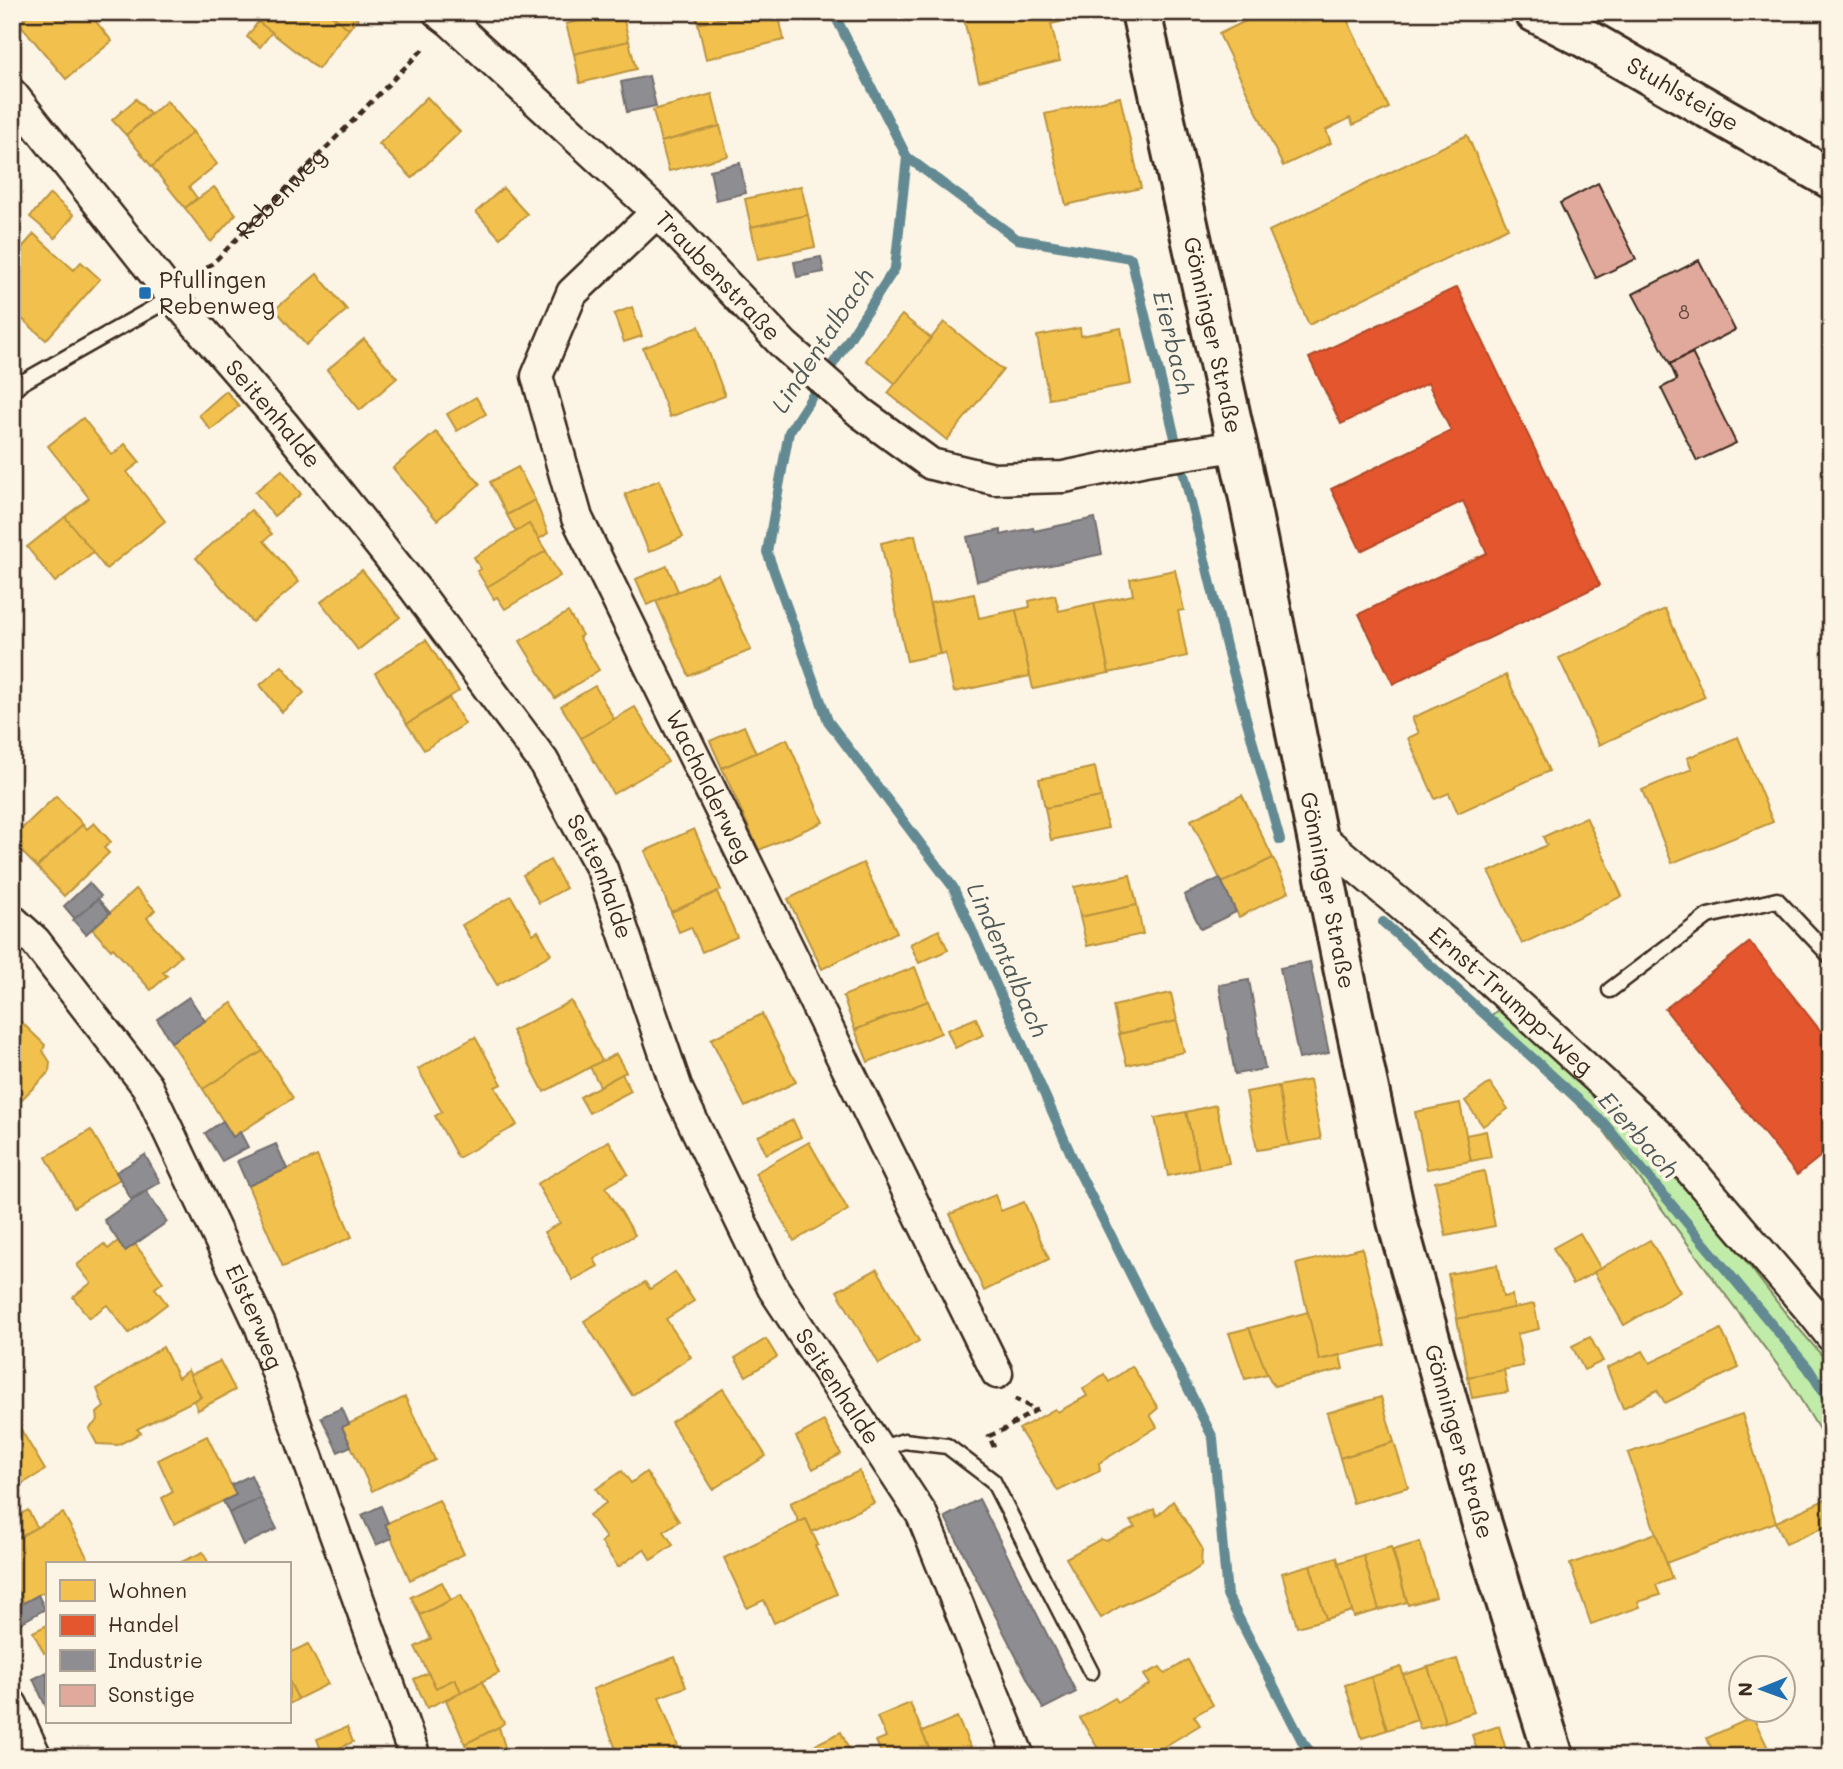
<svg xmlns="http://www.w3.org/2000/svg" width="1843" height="1769" viewBox="0 0 1843 1769" font-family="Mali,sans-serif">
	<rect width="100%" height="100%" fill="#fcf5e5"/>
	<filter id="ink" filterUnits="userSpaceOnUse"><feTurbulence type="fractalNoise" baseFrequency=".0143" numOctaves="2"/><feDisplacementMap in="SourceGraphic" scale="14" xChannelSelector="R" yChannelSelector="G"/><feConvolveMatrix kernelMatrix="1 2 1 2 8 2 1 2 1" color-interpolation-filters="sRGB"/></filter>
	<g filter="url(#ink)">
		<!-- green -->
		<polygon fill="#c1eba8" stroke="#7e8a63" stroke-width="2" points="1506,1003 1680,1176 1784,1311 1831,1366 1831,1449 1790,1382 1602,1128 1487,1019"/>
		<!-- homes -->
		<g fill="#f2c14e" stroke="#bb9440" stroke-width="2">
			<polygon points="32,12 88,12 112,41 66,79 19,23"/>
			<polygon points="266,12 328,12 349,29 318,69 258,22"/>
			<polygon points="328,12 362,12 349,29"/>
			<polygon points="615,12 622,12 629,41 574,54 566,24"/>
			<polygon points="695,12 749,12 698,24"/>
			<polygon points="749,12 778,12 784,40 706,59 698,24"/>
			<polygon points="962,12 1058,12 1060,22 1051,24 1060,61 979,81"/>
			<polygon points="1264,12 1323,12 1327,21 1344,13 1389,108 1353,125 1350,118 1326,130 1331,143 1283,166 1219,34"/>
			<polygon points="258,22 272,32 260,47 247,37"/>
			<polygon points="629,41 636,69 580,83 574,54"/>
			<polygon points="712,94 720,126 661,142 653,110"/>
			<polygon points="427,97 460,132 412,178 379,144"/>
			<polygon points="1120,97 1141,188 1066,205 1045,114"/>
			<polygon points="136,99 150,114 126,135 112,120"/>
			<polygon points="167,101 193,132 152,167 126,135"/>
			<polygon points="720,126 728,156 669,171 661,142"/>
			<polygon points="193,132 217,164 189,187 197,198 185,208 152,167"/>
			<polygon points="1467,135 1508,228 1309,325 1269,231"/>
			<polygon points="801,186 808,215 751,227 745,199"/>
			<polygon points="214,187 236,214 211,242 185,208"/>
			<polygon points="503,188 527,214 500,238 476,212"/>
			<polygon points="50,194 74,215 55,238 30,217"/>
			<polygon points="808,215 815,247 758,259 751,227"/>
			<polygon points="34,234 74,270 81,262 100,279 46,340 12,310 12,259"/>
			<polygon points="317,274 347,310 306,345 275,309"/>
			<polygon points="632,307 642,336 624,342 614,314"/>
			<polygon points="902,315 932,339 896,384 866,360"/>
			<polygon points="944,322 1003,370 947,440 888,393"/>
			<polygon points="699,326 725,396 670,417 643,348"/>
			<polygon points="1080,328 1081,336 1121,328 1131,384 1049,399 1037,336"/>
			<polygon points="364,339 397,378 360,410 327,370"/>
			<polygon points="226,391 239,406 211,430 199,415"/>
			<polygon points="476,397 486,414 457,431 447,414"/>
			<polygon points="83,418 112,455 125,444 140,462 127,472 165,521 106,569 65,517 89,498 48,446"/>
			<polygon points="436,432 480,484 437,520 393,468"/>
			<polygon points="518,467 535,500 507,515 490,482"/>
			<polygon points="282,470 301,494 274,516 255,492"/>
			<polygon points="659,480 683,537 649,552 625,494"/>
			<polygon points="535,500 548,533 539,539 529,524 516,532 507,515"/>
			<polygon points="251,510 272,534 264,541 299,582 252,622 196,558"/>
			<polygon points="65,517 93,552 55,582 27,547"/>
			<polygon points="529,524 546,551 487,587 477,571 481,569 474,557"/>
			<polygon points="915,535 940,654 907,661 881,543"/>
			<polygon points="546,551 560,576 505,609 497,597 494,599 487,587"/>
			<polygon points="667,566 678,591 647,605 636,579"/>
			<polygon points="362,570 400,617 358,650 321,602"/>
			<polygon points="1175,570 1184,610 1178,611 1187,656 1109,673 1094,603 1133,595 1130,579"/>
			<polygon points="718,574 751,650 689,676 656,601"/>
			<polygon points="974,594 979,618 1016,610 1030,676 954,692 945,653 940,654 930,603"/>
			<polygon points="1055,595 1059,611 1094,603 1109,673 1033,689 1016,610 1030,607 1029,601"/>
			<polygon points="1665,609 1705,697 1599,745 1559,658"/>
			<polygon points="568,612 582,635 579,637 599,670 555,698 520,641"/>
			<polygon points="426,640 459,691 407,724 375,673"/>
			<polygon points="282,666 304,693 282,712 260,685"/>
			<polygon points="1506,675 1549,771 1458,813 1449,793 1435,799 1408,738 1419,733 1412,718"/>
			<polygon points="595,686 614,719 581,738 561,706"/>
			<polygon points="449,698 465,724 424,750 407,724"/>
			<polygon points="635,707 668,762 613,794 581,738"/>
			<polygon points="744,726 756,753 722,768 710,741"/>
			<polygon points="1738,737 1773,822 1672,863 1642,790 1692,769 1687,758"/>
			<polygon points="787,739 823,822 759,850 722,768"/>
			<polygon points="1095,767 1101,797 1045,808 1039,779"/>
			<polygon points="1242,795 1273,858 1222,883 1191,820"/>
			<polygon points="56,796 83,824 37,867 12,842 12,838"/>
			<polygon points="1101,797 1108,828 1051,840 1045,808"/>
			<polygon points="1586,817 1622,896 1522,944 1489,872 1547,845 1543,837"/>
			<polygon points="94,823 111,842 104,848 109,853 64,896 37,867 83,824 87,829"/>
			<polygon points="694,829 721,890 671,912 645,851"/>
			<polygon points="1273,858 1289,892 1239,917 1222,883"/>
			<polygon points="550,860 566,888 539,903 523,875"/>
			<polygon points="863,863 897,932 822,969 788,899"/>
			<polygon points="1130,875 1137,905 1080,917 1074,887"/>
			<polygon points="136,889 155,910 147,918 181,956 163,972 167,976 151,990 113,948 111,950 92,929"/>
			<polygon points="717,892 737,937 702,952 691,927 679,932 671,912"/>
			<polygon points="511,896 533,934 538,931 551,954 497,985 462,925"/>
			<polygon points="1137,905 1143,934 1087,946 1080,917"/>
			<polygon points="939,930 948,950 919,963 910,944"/>
			<polygon points="915,967 928,1001 855,1030 843,996"/>
			<polygon points="1171,993 1177,1021 1119,1034 1113,1006"/>
			<polygon points="571,1001 602,1061 544,1092 512,1031"/>
			<polygon points="928,1001 941,1033 868,1062 855,1030"/>
			<polygon points="232,1003 263,1051 203,1089 171,1042"/>
			<polygon points="12,1013 45,1045 43,1051 50,1062 49,1072 12,1109"/>
			<polygon points="762,1014 796,1082 745,1107 711,1039"/>
			<polygon points="976,1018 983,1035 955,1048 947,1030"/>
			<polygon points="1177,1021 1184,1052 1127,1065 1119,1034"/>
			<polygon points="475,1037 502,1084 495,1087 517,1125 458,1158 435,1116 442,1112 418,1069"/>
			<polygon points="263,1051 293,1098 233,1137 203,1089"/>
			<polygon points="616,1054 626,1072 600,1086 590,1067"/>
			<polygon points="622,1074 631,1091 589,1113 580,1097"/>
			<polygon points="1310,1080 1321,1139 1289,1145 1278,1086"/>
			<polygon points="1490,1083 1508,1109 1483,1126 1465,1101"/>
			<polygon points="1278,1086 1289,1145 1257,1150 1246,1092"/>
			<polygon points="1460,1103 1471,1161 1427,1169 1415,1112"/>
			<polygon points="1216,1105 1229,1163 1199,1169 1186,1112"/>
			<polygon points="1186,1112 1199,1169 1168,1176 1155,1118"/>
			<polygon points="793,1120 801,1137 766,1154 758,1136"/>
			<polygon points="91,1130 120,1179 74,1207 46,1157"/>
			<polygon points="1486,1131 1491,1157 1471,1161 1466,1135"/>
			<polygon points="609,1141 628,1174 606,1187 635,1235 594,1259 598,1266 573,1280 544,1232 560,1223 537,1184"/>
			<polygon points="809,1142 848,1210 794,1241 755,1173"/>
			<polygon points="317,1156 352,1237 283,1267 248,1186"/>
			<polygon points="1484,1171 1495,1226 1446,1236 1435,1182"/>
			<polygon points="12,1192 21,1207 12,1212"/>
			<polygon points="995,1195 1001,1211 1024,1202 1049,1259 984,1291 950,1214"/>
			<polygon points="1580,1233 1601,1269 1573,1284 1553,1248"/>
			<polygon points="1650,1240 1680,1292 1624,1325 1594,1272"/>
			<polygon points="118,1241 125,1251 135,1244 163,1282 155,1288 167,1304 129,1333 107,1305 89,1318 73,1297 91,1283 77,1265 104,1244 108,1249"/>
			<polygon points="1362,1248 1385,1345 1319,1360 1296,1264"/>
			<polygon points="1497,1265 1503,1297 1512,1295 1514,1308 1457,1319 1448,1274"/>
			<polygon points="877,1269 919,1341 879,1364 837,1291"/>
			<polygon points="675,1272 694,1301 666,1319 691,1357 632,1395 584,1321 645,1282 650,1289"/>
			<polygon points="1534,1304 1539,1329 1517,1334 1523,1366 1468,1377 1457,1319"/>
			<polygon points="1308,1312 1319,1360 1340,1355 1343,1369 1274,1386 1267,1374 1249,1328"/>
			<polygon points="1249,1328 1267,1374 1245,1379 1229,1333"/>
			<polygon points="1721,1329 1739,1368 1665,1403 1657,1390 1623,1408 1607,1368 1643,1351 1650,1363"/>
			<polygon points="1590,1337 1603,1361 1584,1370 1572,1346"/>
			<polygon points="766,1339 777,1357 746,1376 735,1358"/>
			<polygon points="163,1347 178,1378 188,1370 201,1397 137,1429 141,1433 118,1445 97,1444 89,1429 98,1420 97,1413 104,1407 97,1389"/>
			<polygon points="220,1361 235,1390 198,1410 194,1401 201,1397 190,1375"/>
			<polygon points="1132,1366 1158,1408 1150,1415 1157,1427 1099,1463 1100,1471 1058,1491 1019,1429 1055,1409 1058,1412 1087,1396 1083,1389 1104,1374 1109,1382"/>
			<polygon points="1504,1370 1508,1392 1472,1398 1468,1377"/>
			<polygon points="723,1389 766,1456 713,1489 671,1422"/>
			<polygon points="405,1397 435,1460 372,1491 342,1427"/>
			<polygon points="1381,1397 1394,1442 1340,1458 1327,1413"/>
			<polygon points="1742,1414 1776,1522 1666,1563 1628,1453"/>
			<polygon points="824,1421 841,1454 813,1469 796,1437"/>
			<polygon points="17,1423 45,1470 12,1490 12,1426"/>
			<polygon points="207,1436 236,1495 174,1524 162,1498 173,1492 158,1460"/>
			<polygon points="1394,1442 1408,1487 1353,1503 1340,1458"/>
			<polygon points="622,1471 631,1483 646,1472 679,1521 664,1531 673,1545 651,1560 644,1549 618,1567 601,1542 606,1538 589,1515 606,1503 596,1489"/>
			<polygon points="859,1471 874,1503 812,1532 806,1519 799,1522 790,1503"/>
			<polygon points="1831,1497 1831,1524 1786,1544 1776,1522"/>
			<polygon points="439,1500 464,1554 410,1580 385,1524"/>
			<polygon points="1173,1501 1202,1548 1201,1566 1186,1576 1119,1607 1101,1618 1066,1558 1101,1539 1106,1541 1135,1527 1130,1521 1154,1509 1157,1516"/>
			<polygon points="28,1510 37,1527 12,1541 12,1519"/>
			<polygon points="63,1513 91,1564 47,1564 47,1590 24,1603 12,1581 12,1541"/>
			<polygon points="806,1519 818,1545 815,1546 837,1594 774,1623 764,1600 747,1608 724,1558"/>
			<polygon points="1656,1533 1672,1579 1656,1585 1660,1595 1638,1602 1640,1607 1591,1624 1570,1564"/>
			<polygon points="1420,1542 1436,1597 1408,1605 1393,1550"/>
			<polygon points="1391,1547 1407,1602 1379,1610 1363,1555"/>
			<polygon points="203,1552 209,1564 177,1564"/>
			<polygon points="1363,1555 1379,1610 1354,1617 1338,1563"/>
			<polygon points="1337,1557 1352,1611 1326,1619 1310,1565"/>
			<polygon points="1310,1565 1326,1619 1297,1627 1282,1573"/>
			<polygon points="442,1582 451,1600 420,1615 411,1597"/>
			<polygon points="461,1595 499,1673 461,1692 455,1679 436,1688 415,1647 431,1639 420,1615"/>
			<polygon points="47,1625 47,1651 44,1653 33,1632"/>
			<polygon points="308,1644 328,1684 298,1699 289,1681 289,1653"/>
			<polygon points="675,1657 686,1687 659,1697 682,1757 619,1757 593,1689"/>
			<polygon points="1457,1659 1474,1712 1445,1722 1428,1667"/>
			<polygon points="1188,1660 1213,1705 1194,1716 1200,1725 1147,1757 1103,1757 1080,1718 1115,1698 1118,1702 1150,1684 1144,1675 1160,1667 1165,1674"/>
			<polygon points="1401,1667 1417,1720 1387,1730 1371,1677"/>
			<polygon points="1428,1667 1445,1722 1420,1729 1403,1675"/>
			<polygon points="428,1673 436,1688 455,1679 461,1692 427,1708 414,1679"/>
			<polygon points="1371,1677 1387,1730 1362,1738 1345,1685"/>
			<polygon points="289,1681 298,1699 289,1704"/>
			<polygon points="482,1682 504,1723 499,1727 465,1744 446,1700"/>
			<polygon points="910,1703 933,1757 883,1757 876,1741 886,1737 877,1717"/>
			<polygon points="957,1717 975,1757 933,1757 922,1732"/>
			<polygon points="1753,1717 1771,1754 1766,1757 1715,1757 1707,1738"/>
			<polygon points="1499,1726 1508,1757 1479,1757 1472,1735"/>
			<polygon points="347,1727 353,1742 323,1755 317,1739"/>
			<polygon points="499,1727 508,1757 470,1757 465,1744"/>
			<polygon points="841,1732 851,1754 846,1757 807,1757 804,1750"/>
		</g>
		<!-- shops -->
		<g fill="#e4572e" stroke="#b14a29" stroke-width="2">
			<polygon points="1457,287 1600,585 1393,684 1359,614 1487,553 1463,501 1361,551 1331,489 1451,431 1428,383 1341,424 1309,358"/>
			<polygon points="1750,942 1831,1044 1831,1148 1797,1175 1665,1009"/>
		</g>
		<!-- industry -->
		<g fill="#8d8d92" stroke="#746f6f" stroke-width="2">
			<polygon points="649,76 656,106 627,112 621,82"/>
			<polygon points="740,163 746,193 716,200 710,170"/>
			<polygon points="821,257 824,272 797,277 794,262"/>
			<polygon points="1095,518 1102,554 977,581 967,537 1001,530 1001,535 1033,528 1034,531"/>
			<polygon points="1220,878 1236,912 1201,929 1184,895"/>
			<polygon points="89,883 101,896 75,919 64,906"/>
			<polygon points="98,899 110,913 86,934 73,920"/>
			<polygon points="1310,962 1329,1053 1299,1059 1280,968"/>
			<polygon points="1249,980 1265,1069 1235,1074 1219,985"/>
			<polygon points="189,997 205,1021 171,1042 157,1019"/>
			<polygon points="223,1121 233,1137 240,1132 248,1147 222,1161 205,1133"/>
			<polygon points="276,1144 287,1169 248,1186 237,1161"/>
			<polygon points="145,1155 160,1182 131,1199 116,1172"/>
			<polygon points="146,1191 167,1222 125,1251 104,1220"/>
			<polygon points="342,1408 349,1424 342,1427 351,1446 338,1452 321,1417"/>
			<polygon points="251,1475 261,1498 229,1513 223,1501 236,1495 231,1485"/>
			<polygon points="261,1498 277,1529 243,1545 229,1513"/>
			<polygon points="979,1499 1076,1692 1043,1709 945,1517"/>
			<polygon points="381,1506 388,1523 385,1524 392,1538 376,1545 362,1515"/>
			<polygon points="38,1595 45,1609 17,1625 12,1616 12,1609"/>
			<polygon points="47,1672 47,1709 33,1679"/>
		</g>
		<g fill="none" stroke-linecap="round" stroke-linejoin="round">
			<!-- stream -->
			<g stroke="#648a92" stroke-width="10">
				<polyline points="833,12 907,157 1017,239 1131,258 1227,650 1280,840"/>
				<polyline points="907,157 895,268 789,432 767,552 828,721 953,887 1077,1168 1213,1438 1227,1595 1303,1743 1315,1757"/>
				<polyline points="1383,922 1602,1121 1808,1368 1831,1404"/>
			</g>
		</g>
		<!-- building -->
		<g fill="#e1a99b" stroke="#3b2a1e" stroke-width="2">
			<polygon points="1598,183 1636,259 1596,278 1560,203"/>
			<polygon points="1699,260 1735,330 1670,364 1633,294"/>
			<polygon points="1692,353 1736,443 1697,461 1661,388 1677,380 1670,364"/>
		</g>
		<g fill="none" stroke-linecap="round" stroke-linejoin="round">
			<!-- lane casing -->
			<g stroke="#3b2a1e" stroke-width="19">
				<g id="lane">
					<polyline points="12,392 21,383 173,297"/>
					<polyline points="1610,990 1708,916 1777,900 1831,957"/>
					<polyline points="879,1449 904,1441 947,1446 993,1481 1091,1672"/>
				</g>
			</g>
			<!-- street casing -->
			<g stroke="#3b2a1e" stroke-width="35">
				<g id="street">
					<path id="s2" d="M438,12l12,9 207,191 128,134 76,67 70,51 63,15 70,-2 81,-17 92,-14"/>
					<path id="s3" d="M12,94l161,203 111,128 131,164 128,172 59,108 75,220 96,199 149,227 97,242"/>
					<path id="s4" d="M657,212l-85,81 -35,83 40,142 420,855"/>
					<path id="s5" d="M1317,834l174,147 173,158 148,173 19,24"/>
					<path id="s6" d="M12,920l23,21 112,145 113,239 155,432"/>
					<polyline points="12,1705 36,1757"/>
				</g>
			</g>
			<!-- secondary casing -->
			<g stroke="#3b2a1e" stroke-width="44">
				<g id="secondary">
					<path id="s7" d="M1141,12l107,482 96,478 53,249 85,303 72,233"/>
					<path id="s8" d="M1534,12l49,25 248,142"/>
				</g>
			</g>
			<!-- path -->
			<g stroke="#3b2a1e" stroke-width="4.5" stroke-dasharray="7 5" stroke-linecap="butt">
				<path id="s1" d="M198,276l18,-16 210,-214"/>
				<polyline points="994,1447 989,1436 1003,1430 1036,1410 1015,1399"/>
			</g>
			<!-- lane -->
			<use href="#lane" stroke="#fcf5e5" stroke-width="14"/>
			<!-- street -->
			<use href="#street" stroke="#fcf5e5" stroke-width="30"/>
			<!-- secondary -->
			<use href="#secondary" stroke="#fcf5e5" stroke-width="38"/>
		</g>
	</g>
	<!-- markers -->
	<rect fill="#1f6fb2" stroke="#fcf5e5" stroke-width="2.5" x="138" y="286" width="14" height="14" rx="3.5"/>
	<g text-anchor="middle" stroke-width="7" stroke-linejoin="round" paint-order="stroke">
		<!-- number labels -->
		<g font-size="19" fill="#644a3d">
			<text x="1684" y="319">8</text>
		</g>
		<!-- street labels -->
		<g font-size="23" fill="#3b2a1e" stroke="#fcf5e5">
			<text dy="8" stroke="none"><textPath href="#s8" startOffset="170">Stuhlsteige</textPath></text>
			<text dy="8" stroke="none"><textPath href="#s1" startOffset="117">Rebenweg</textPath></text>
			<text dy="8" stroke="none"><textPath href="#s2" startOffset="385">Traubenstraße</textPath></text>
			<text dy="8" stroke="none"><textPath href="#s7" startOffset="331">Gönninger Straße</textPath></text>
			<text dy="8" stroke="none"><textPath href="#s3" startOffset="413">Seitenhalde</textPath></text>
			<text dy="8" stroke="none"><textPath href="#s4" startOffset="654">Wacholderweg</textPath></text>
			<text dy="8" stroke="none"><textPath href="#s3" startOffset="982">Seitenhalde</textPath></text>
			<text dy="8" stroke="none"><textPath href="#s7" startOffset="898">Gönninger Straße</textPath></text>
			<text dy="8" stroke="none"><textPath href="#s5" startOffset="256">Ernst-Trumpp-Weg</textPath></text>
			<text dy="8" stroke="none"><textPath href="#s6" startOffset="469">Elsterweg</textPath></text>
			<text dy="8" stroke="none"><textPath href="#s3" startOffset="1547">Seitenhalde</textPath></text>
			<text dy="8" stroke="none"><textPath href="#s7" startOffset="1465">Gönninger Straße</textPath></text>
		</g>
		<!-- poi labels -->
		<g font-size="23" fill="#3b2a1e" stroke="#fcf5e5" text-anchor="start">
			<text x="159" y="288">Pfullingen<tspan x="159" dy="26">Rebenweg</tspan></text>
		</g>
		<!-- water labels -->
		<g font-size="24" font-style="italic" fill="#4f5a58" stroke="#fcf5e5">
			<text transform="translate(823 341) rotate(-57)" y="8">Lindentalbach</text>
			<text transform="translate(1173 343) rotate(76)" y="8">Eierbach</text>
			<text transform="translate(1007 960) rotate(66)" y="8">Lindentalbach</text>
			<text transform="translate(1638 1135) rotate(48)" y="8">Eierbach</text>
		</g>
	</g>
	<!-- margin -->
	<rect width="1843" height="1769" fill="none" stroke="#fcf5e5" stroke-width="42"/>
	<rect x="21" y="21" width="1801" height="1727" fill="none" stroke="#3b2a1e" stroke-width="2.5" filter="url(#ink)"/>
	<!-- legend -->
	<rect x="46" y="1562" width="245" height="161" fill="#fcf5e5" stroke="#afa495" stroke-width="2"/>
	<rect x="60" y="1580" width="35" height="21" fill="#f2c14e" stroke="#afa495" stroke-width="2"/>
	<text x="108" y="1598" font-size="21" fill="#3b2a1e">Wohnen</text>
	<rect x="60" y="1615" width="35" height="21" fill="#e4572e" stroke="#afa495" stroke-width="2"/>
	<text x="108" y="1632" font-size="21" fill="#3b2a1e">Handel</text>
	<rect x="60" y="1650" width="35" height="21" fill="#8d8d92" stroke="#afa495" stroke-width="2"/>
	<text x="108" y="1668" font-size="21" fill="#3b2a1e">Industrie</text>
	<rect x="60" y="1685" width="35" height="21" fill="#e1a99b" stroke="#afa495" stroke-width="2"/>
	<text x="108" y="1702" font-size="21" fill="#3b2a1e">Sonstige</text>
	<!-- north arrow -->
	<g transform="translate(1762 1689) rotate(269)"><circle r="33" fill="#fcf5e5" stroke="#afa495" stroke-width="2"/>
	<path d="M0-5L12 26L0 18L-12 26Z" fill="#1f6fb2"/>
	<text y="-10" font-size="19" font-weight="bold" text-anchor="middle" fill="#3b2a1e">N</text>
	</g>
</svg>
